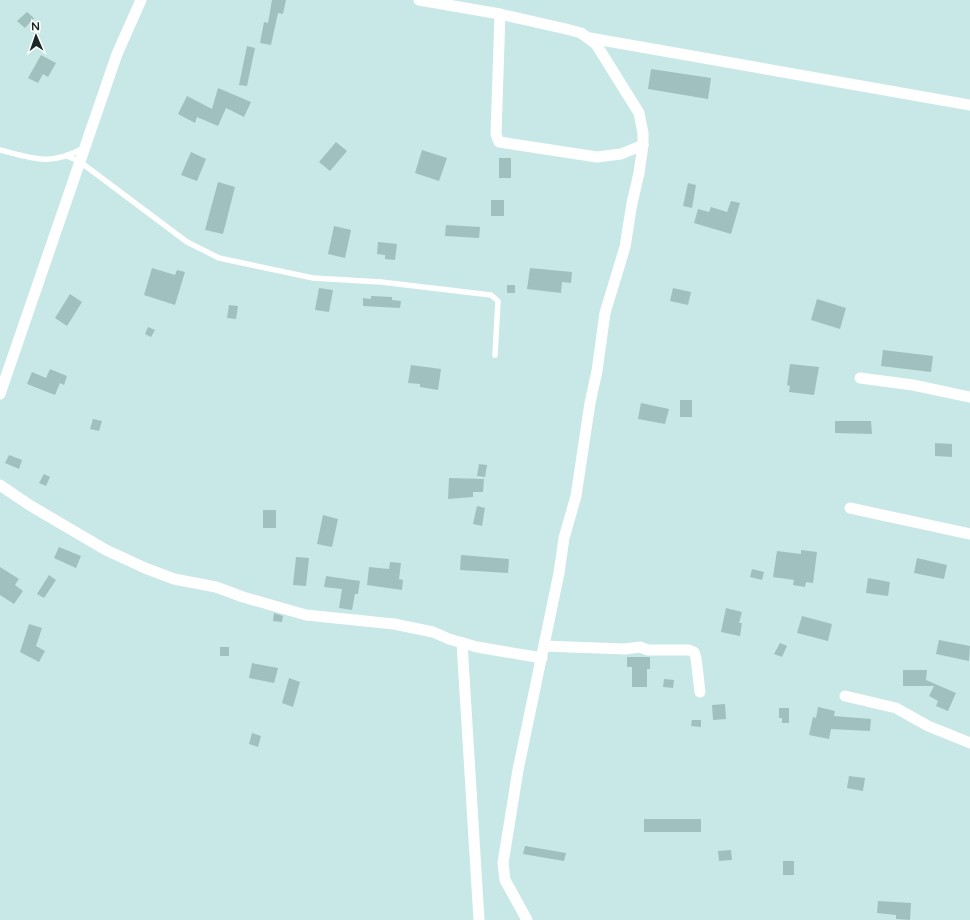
<svg xmlns="http://www.w3.org/2000/svg" width="970" height="920" viewBox="0 0 970 920" font-family="'Varela Round',sans-serif">
	<rect width="100%" height="100%" fill="#c7e8e6"/>
	<!-- building -->
	<g fill="#9fc0be">
		<polygon points="272,0 286,0 283,14 278,13 271,45 260,43 264,22 268,23"/>
		<polygon points="27,12 34,18 25,28 17,21"/>
		<polygon points="247,46 255,48 247,86 239,85"/>
		<polygon points="41,55 56,63 48,77 43,74 38,83 28,78"/>
		<polygon points="651,69 711,78 708,99 648,89"/>
		<polygon points="218,88 251,102 244,117 226,108 218,126 197,117 195,123 178,114 187,96 212,109"/>
		<polygon points="336,142 347,151 330,171 319,162"/>
		<polygon points="422,150 447,158 439,181 415,173"/>
		<polygon points="191,152 206,159 197,181 181,175"/>
		<rect x="499" y="158" width="12" height="20"/>
		<polygon points="218,182 235,187 223,234 205,230"/>
		<polygon points="688,183 696,185 692,208 683,206"/>
		<rect x="491" y="200" width="13" height="16"/>
		<polygon points="731,201 740,203 731,234 694,223 698,209 709,212 711,207 727,212"/>
		<polygon points="446,225 480,227 479,238 445,236"/>
		<polygon points="334,226 351,230 345,258 328,254"/>
		<polygon points="378,242 397,244 395,260 385,259 385,255 377,254"/>
		<polygon points="152,268 175,275 177,270 185,272 175,305 144,295"/>
		<polygon points="530,268 572,272 571,283 562,282 561,293 527,289"/>
		<rect x="507" y="285" width="8" height="8"/>
		<polygon points="319,288 333,290 329,312 315,310"/>
		<polygon points="673,288 691,292 688,305 670,301"/>
		<polygon points="70,294 82,302 67,326 55,318"/>
		<polygon points="371,296 392,297 392,300 401,301 400,308 363,306 363,298 371,299"/>
		<polygon points="817,299 846,308 840,329 811,320"/>
		<polygon points="229,305 238,306 236,319 227,318"/>
		<polygon points="148,327 155,330 151,337 145,334"/>
		<polygon points="883,350 933,356 931,372 881,366"/>
		<polygon points="790,364 819,367 814,395 789,392 790,386 787,385"/>
		<polygon points="411,365 441,369 438,390 420,387 420,384 408,383"/>
		<polygon points="50,369 67,376 64,385 60,383 55,395 27,384 32,372 46,378"/>
		<rect x="680" y="400" width="12" height="17"/>
		<polygon points="641,403 669,409 665,424 638,419"/>
		<polygon points="93,419 102,421 99,431 90,429"/>
		<polygon points="835,421 871,421 872,434 835,433"/>
		<polygon points="935,443 952,444 952,457 935,456"/>
		<polygon points="9,455 22,460 19,469 5,463"/>
		<polygon points="479,464 487,465 485,477 477,476"/>
		<polygon points="44,474 50,477 46,486 39,483"/>
		<polygon points="449,478 484,479 483,492 473,492 473,497 448,499"/>
		<polygon points="477,506 485,508 482,526 473,524"/>
		<rect x="263" y="510" width="13" height="18"/>
		<polygon points="323,515 338,519 332,547 317,544"/>
		<polygon points="59,547 81,556 76,568 54,558"/>
		<polygon points="801,550 817,552 813,583 806,582 805,587 793,585 794,580 773,577 777,551 801,554"/>
		<polygon points="461,555 509,559 508,573 460,570"/>
		<polygon points="296,557 309,558 306,586 293,585"/>
		<polygon points="917,558 947,565 944,579 914,573"/>
		<polygon points="390,562 401,563 399,579 403,580 402,590 367,585 369,567 389,569"/>
		<polygon points="0,567 19,579 15,585 23,591 14,604 0,595"/>
		<polygon points="752,569 764,572 762,580 750,577"/>
		<polygon points="49,575 56,580 44,598 37,594"/>
		<polygon points="326,576 360,581 358,594 355,594 352,610 339,608 342,589 324,587"/>
		<polygon points="868,578 890,582 888,596 866,593"/>
		<polygon points="726,608 742,612 739,623 742,623 740,636 721,632"/>
		<polygon points="274,613 283,616 282,622 273,621"/>
		<polygon points="802,616 832,624 828,641 797,633"/>
		<polygon points="29,624 42,628 36,646 45,651 39,662 20,652"/>
		<polygon points="939,640 970,646 969,661 936,654"/>
		<polygon points="780,643 787,646 782,657 774,654"/>
		<rect x="220" y="647" width="9" height="9"/>
		<polygon points="627,657 650,657 650,669 647,669 647,687 632,687 632,667 627,667"/>
		<polygon points="252,663 278,668 274,683 249,678"/>
		<polygon points="903,670 927,670 926,680 956,693 948,711 936,706 938,701 929,696 934,686 903,686"/>
		<polygon points="289,678 300,682 293,707 282,703"/>
		<polygon points="664,679 674,680 673,688 663,687"/>
		<polygon points="725,704 726,719 713,720 712,705"/>
		<polygon points="818,707 835,711 834,716 871,719 870,731 831,729 829,739 809,735 813,717 816,718"/>
		<polygon points="779,708 789,708 789,723 782,723 782,718 779,718"/>
		<polygon points="692,720 701,720 701,727 691,726"/>
		<polygon points="252,733 261,736 258,747 249,744"/>
		<polygon points="849,776 865,778 863,791 847,788"/>
		<rect x="644" y="819" width="57" height="13"/>
		<polygon points="525,846 566,853 564,861 523,854"/>
		<polygon points="731,850 732,860 719,861 718,851"/>
		<rect x="783" y="861" width="11" height="14"/>
		<polygon points="878,901 911,903 910,920 896,919 896,915 877,913"/>
	</g>
	<g fill="none" stroke-linecap="round" stroke-linejoin="round">
		<!-- lane -->
		<g stroke="#fff" stroke-width="5.5">
			<path d="M0,150c35,9 50,16 84,-2"/>
			<polyline points="67,156 79,161 187,242 219,258 313,278 381,282 491,295 498,301 495,355"/>
		</g>
		<!-- street -->
		<g stroke="#fff" stroke-width="11">
			<polyline points="419,0 500,14 566,29 581,33 596,44 639,113 643,133 643,145 639,173 632,203 625,247 605,313 597,371 590,403 576,496 564,538 559,573 518,770 503,863 505,880 527,920"/>
			<polyline points="500,14 496,134 499,142 597,157 621,154 643,145"/>
			<polyline points="590,38 970,105"/>
			<polyline points="860,378 913,385 970,397"/>
			<polyline points="0,394 117,54 141,0"/>
			<polyline points="0,485 31,506 106,550 145,568 174,579 216,587 243,597 306,615 394,624 433,632 449,639 477,647 542,658"/>
			<polyline points="850,508 970,534"/>
			<polyline points="462,643 479,920"/>
			<polyline points="544,646 625,649 640,647 648,650 689,650 694,652 696,658 700,692"/>
			<polyline points="845,696 896,708 928,726 970,743"/>
		</g>
	</g>
	<!-- north arrow -->
	<g transform="translate(36 36) rotate(358)" stroke="#ffffff" stroke-width="3" paint-order="stroke">
	<path d="M0-3L7 15L0 10L-7 15Z" fill="#1b2727"/>
	<text y="-6" font-size="11" font-weight="bold" text-anchor="middle" fill="#1b2727">N</text>
	</g>
</svg>
